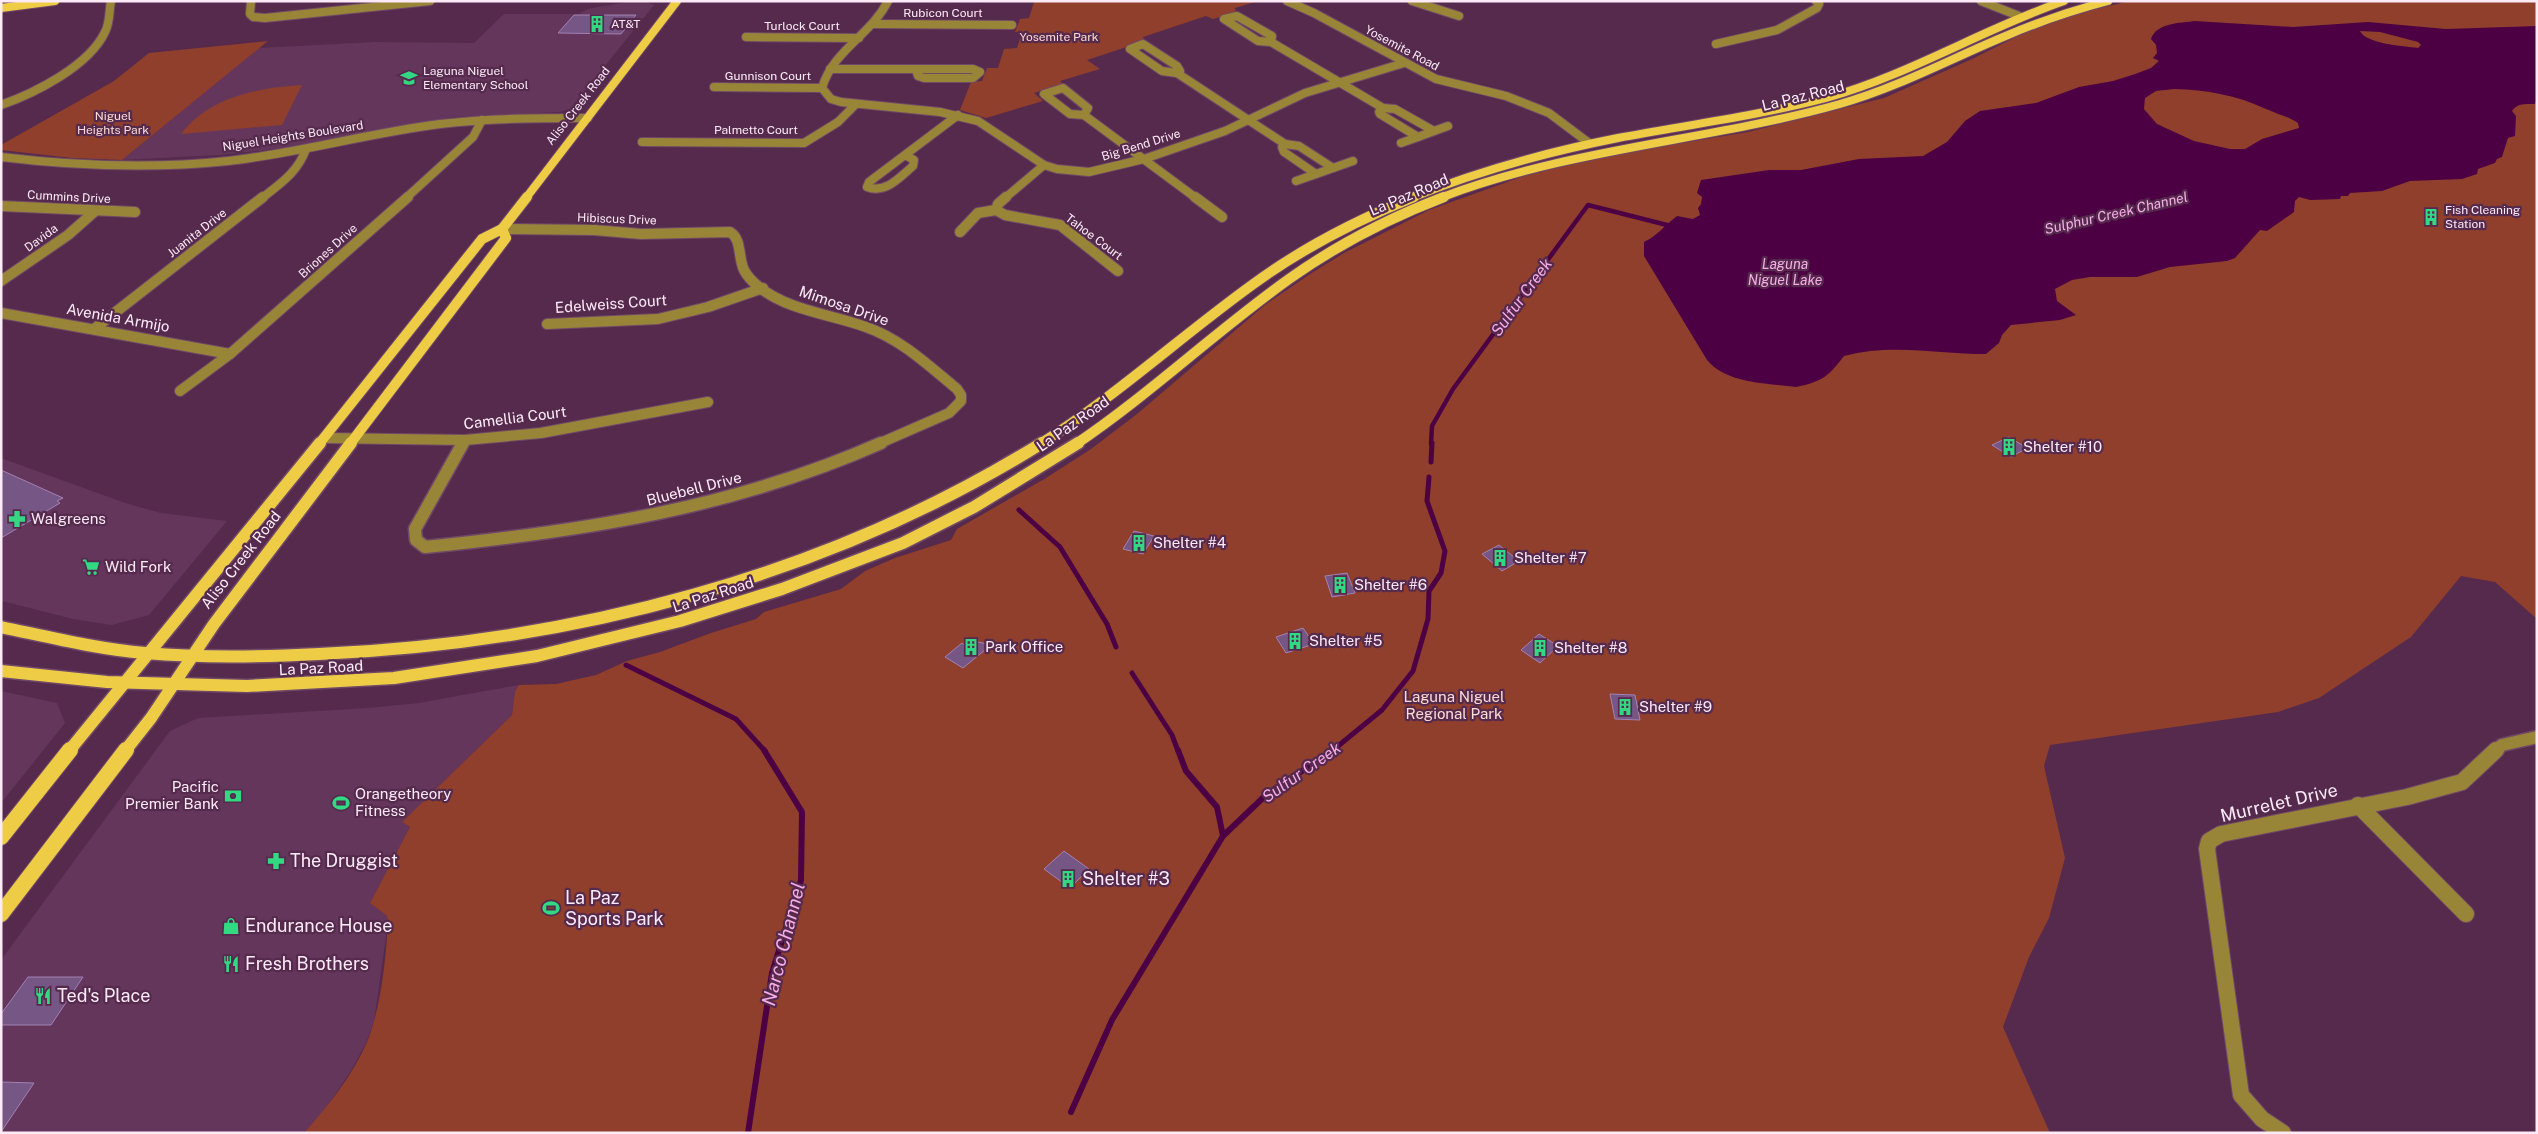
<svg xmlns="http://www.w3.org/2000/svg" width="2538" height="1134" viewBox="0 0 2538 1134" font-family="'Public Sans',sans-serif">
	<rect width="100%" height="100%" fill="#552a4d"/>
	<!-- built -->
	<g fill="#65365c">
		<polygon points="627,2 646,2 654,5 570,109 560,112 457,117 274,149 218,155 122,160 259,48 375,42 474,43 504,14 579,14 588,9"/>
		<polygon points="1,458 125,503 161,513 227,521 149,615 112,625 73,619 10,603 1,601"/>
		<polygon points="519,685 515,691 512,715 402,822 410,827 370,903 387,916 388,922 374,1022 366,1043 352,1069 324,1111 304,1133 1,1133 1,960 170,731 198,718 369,708 419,703"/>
		<polygon points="1,691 57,703 65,723 1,803"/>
	</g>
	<!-- green -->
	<g fill="#903f2c">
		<polygon points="1258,1 1235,8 1236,12 1213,19 1206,16 1143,37 1145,41 1087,60 1100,69 1060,81 1063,84 1034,93 1043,101 986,118 960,110 971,82 982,81 987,68 998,68 1004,49 1017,48 1022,32 1015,32 1020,19 1029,18 1034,2"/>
		<path d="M2130,1h407v618l-42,-37 -34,-6 -50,61 -92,61 -41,14 -228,33 -6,21 21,92 -16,60 -20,39 -26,70 47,106h-1746c24,-27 49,-58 63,-91 14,-34 19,-84 21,-120l-1,-6 -17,-13 40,-76 -8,-5 110,-107 3,-24 4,-6 37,-1 40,-9 31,-14 33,-9 51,-19 45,-14 8,-7 77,-23 24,-18 30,-13 56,-18 6,-11 89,-51 45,-29 46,-35 128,-109 45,-31 34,-21 85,-43 95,-34 74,-19 150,-25 136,-34 88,-39 60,-30 55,-18z"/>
		<polygon points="268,41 122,160 72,158 1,150 1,145 114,81 149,53"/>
		<path d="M302,85l-20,40 -101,9c28,-37 76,-46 121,-49z"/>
	</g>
	<!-- water -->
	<path fill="#4c0043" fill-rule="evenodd" d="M2195,21l98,6 75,-5 78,7 91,-3v72l-2,6c-9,0 -18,-1 -23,7l4,5 -1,20 -7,2 -6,19 -5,2 -2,4 -17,6 -1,5 -15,5 -52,2 -28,10 -32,2 -2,3h-7l-1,3 -30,1 -11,-3 -4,4 -1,11 -27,19 -7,-1 -25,28 -8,3 -57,6 -33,10h-47l-18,3 -17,9 2,12 19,14 -16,5 -49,5 -9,10 -3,8 -13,11c-47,0 -95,-11 -142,2 -15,20 -22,26 -48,31 -29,-4 -69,-3 -89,-27l-63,-104v-14c13,-6 21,-17 33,-26l16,3 7,-4 -2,-7 3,-4 1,-7 -5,-4 4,-13 68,-10h32l58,-11 64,-3 24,-14 18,-21 15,-10 56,-8 43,-16 34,-6 22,-7 16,-6 8,-7 -6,-3 4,-5 -1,-8 -5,-6c5,-16 29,-16 44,-18zM2360,31l20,1 38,10 3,3 -3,3c-14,-2 -52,-4 -58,-17zM2174,89c33,1 62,6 92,20 11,5 21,7 32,14l1,5 -37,11 -17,10h-15l-36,-8 -37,-17 -13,-15 1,-11 11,-7z"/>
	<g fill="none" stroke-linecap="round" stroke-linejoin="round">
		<!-- stream-far2 -->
		<polyline stroke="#4c0043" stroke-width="4.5" points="1431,444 1432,426 1453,389 1588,205 1671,226"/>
		<!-- stream-far1 -->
		<g stroke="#4c0043" stroke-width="5">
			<polyline points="1431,462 1432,443"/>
			<polyline points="1019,510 1060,547 1107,624 1116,647"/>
			<polyline points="626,665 736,719 765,751"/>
			<polyline points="1132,673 1172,735 1178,751"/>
			<polyline points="1332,751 1382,710 1413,671 1428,619 1429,591 1441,573 1445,551 1427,501 1429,477"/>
		</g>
		<!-- stream -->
		<g stroke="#4c0043" stroke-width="6">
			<polyline points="1178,750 1186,771 1217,807 1223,836"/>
			<polyline points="1071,1112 1112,1020 1223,836 1267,794 1334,750"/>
			<polyline points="748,1133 772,973 801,880 802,812 764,750"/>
		</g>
	</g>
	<!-- building -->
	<g fill="#765685" stroke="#a281b3">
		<polygon points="574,15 636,15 621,34 558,33"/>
		<polygon points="2009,437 2027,448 2011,457 1992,445"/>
		<polygon points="1,470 63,498 57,501 60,503 1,538"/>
		<polygon points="1134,531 1154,536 1143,554 1123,549"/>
		<polygon points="1499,545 1519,561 1502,571 1482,554"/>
		<polygon points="1347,573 1355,593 1332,597 1325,576"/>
		<polygon points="1303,628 1314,644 1286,653 1276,637"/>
		<polygon points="1539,634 1558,646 1540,663 1521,650"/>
		<polygon points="974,641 991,645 963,668 945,657 962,643 967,647"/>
		<polygon points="1610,694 1635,695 1640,720 1615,719"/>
		<polygon points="1064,851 1089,869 1070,888 1044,869"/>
		<polygon points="28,977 83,977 51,1025 1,1025 1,1014"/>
		<polygon points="1,1082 34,1083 1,1132"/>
	</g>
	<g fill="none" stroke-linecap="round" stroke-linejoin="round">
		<!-- minor-far3 casing -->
		<g stroke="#704968" stroke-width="10">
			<g id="minor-far3">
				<polyline points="251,1 250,14 253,17 265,18 430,1"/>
				<path d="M888,1c-17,34 -55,49 -66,87l9,11 10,3 99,10 38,9 66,44 13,4 32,3 55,-13 81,-28 80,-38 99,-30"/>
				<polyline points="1287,1 1314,13 1436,79 1506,96 1549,113 1589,143"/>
				<polyline points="1412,1 1459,16"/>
				<polyline points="1981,1 2019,16"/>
				<polygon points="1237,16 1272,36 1271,42 1258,41 1224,19"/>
				<polyline points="874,24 1012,25"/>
				<polyline points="746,37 859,38"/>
				<polyline points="1271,42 1383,108"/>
				<polygon points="1143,44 1177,66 1180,71 1177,73 1162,71 1130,49"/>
				<polyline points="1716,44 1777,30 1817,8 1819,4 1816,1"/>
				<polyline points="830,69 973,69 980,72 973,78 924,78 918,76 916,70"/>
				<polyline points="1177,73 1285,144"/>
				<polyline points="714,87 822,88"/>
				<polygon points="1063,88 1088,108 1084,115 1070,114 1044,94"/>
				<path d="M1,105c34,-12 88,-39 104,-73 5,-9 4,-21 6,-31"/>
				<polygon points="1383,108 1395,109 1434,131 1418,137 1380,114 1379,112"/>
				<polyline points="1084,115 1196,198"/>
				<polyline points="1434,131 1448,126"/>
				<polyline points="642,142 804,143 838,122 856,104"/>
				<polyline points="1401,143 1418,137"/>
				<polygon points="1285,144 1299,146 1333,168 1316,174 1284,152 1282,147"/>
				<path d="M905,155l9,5 -1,6c-13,11 -27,28 -46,21l2,-5 89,-67"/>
				<path d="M1,157c75,9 151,12 227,4 71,-8 141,-28 212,-37 49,-6 99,-6 148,-6"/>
				<polyline points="1333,168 1353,161"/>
				<polyline points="1296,181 1316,174"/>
				<path d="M262,198c18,-14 36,-26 44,-49"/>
				<polyline points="406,198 473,137 482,120"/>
				<polyline points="1005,198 1044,165"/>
			</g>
		</g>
		<!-- minor-far2 casing -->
		<g stroke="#704968" stroke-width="12">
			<g id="minor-far2">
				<polyline points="1195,197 1222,217"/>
				<polyline points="1,206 135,212"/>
				<polyline points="996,210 1005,215 1060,225 1118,271"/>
				<path d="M502,229l92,1 47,4 89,-2c12,7 8,26 14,38 3,6 10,13 15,17 30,24 72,27 107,40 35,12 63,39 91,62l4,6v6l-12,12 -71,31"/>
				<polyline points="960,232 978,213 996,210 998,204 1006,197"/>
				<polyline points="1,281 68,235 94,212"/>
				<polyline points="1,313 230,354"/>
				<polyline points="547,324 658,319 708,307 763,288"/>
				<polyline points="94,329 263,197"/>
				<polyline points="180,391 230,354 408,197"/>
				<polyline points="324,438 465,440 541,433 708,402"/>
				<polyline points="463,444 465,440"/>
			</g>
		</g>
		<!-- minor-far1 casing -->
		<g stroke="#704968" stroke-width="15">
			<g id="minor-far1">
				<path d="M463,443l-48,86 1,11 9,7c159,-16 309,-39 456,-104"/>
				<polyline points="2495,751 2502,745 2537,737"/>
			</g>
		</g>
		<!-- minor casing -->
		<g stroke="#704968" stroke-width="18">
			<g id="minor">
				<polyline points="2358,805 2466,914"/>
				<polyline points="2283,1133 2262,1119 2241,1095 2207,849 2209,841 2221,834 2407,797 2462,782 2496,750"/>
			</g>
		</g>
		<!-- major-far3 casing -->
		<g stroke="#704968" stroke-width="10">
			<g id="major-far3">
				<polyline points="1,8 55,1"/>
				<polyline points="526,198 677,1"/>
				<path d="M1411,198c67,-27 136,-46 207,-60 69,-13 139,-22 208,-40 83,-23 157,-69 238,-97"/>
				<path d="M1440,198c130,-50 268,-57 400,-94 59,-17 112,-46 168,-69 33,-14 66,-25 100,-34"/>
			</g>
		</g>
		<!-- major-far2 casing -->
		<g stroke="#704968" stroke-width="12">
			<g id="major-far2">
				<polyline points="319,444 482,239 502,229 527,197"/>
				<polyline points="350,444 506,238 502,229"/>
				<path d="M1040,444c75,-47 140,-107 212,-159 49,-36 105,-65 162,-88"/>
				<path d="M1076,444c74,-50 140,-113 213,-165 48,-34 100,-61 155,-82"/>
			</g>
		</g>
		<!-- major-far1 casing -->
		<g stroke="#704968" stroke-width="15">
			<g id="major-far1">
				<path d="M1,627c48,10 96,22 144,26 58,5 116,4 174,1 252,-11 508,-77 723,-211"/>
				<polyline points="1,671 107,682 247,686 394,678 537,656 680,621 782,589 903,543 974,507 1078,443"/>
				<polyline points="69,751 320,443"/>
				<polyline points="125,751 151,718 214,624 351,443"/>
			</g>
		</g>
		<!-- major casing -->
		<g stroke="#704968" stroke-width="18">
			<g id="major">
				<polyline points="1,837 70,750"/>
				<polyline points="1,914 126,750"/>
			</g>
		</g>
		<!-- minor-far3 -->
		<use href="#minor-far3" stroke="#998537" stroke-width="8"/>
		<!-- minor-far2 -->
		<use href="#minor-far2" stroke="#998537" stroke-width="10"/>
		<!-- minor-far1 -->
		<use href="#minor-far1" stroke="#998537" stroke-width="12"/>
		<!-- minor -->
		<use href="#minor" stroke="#998537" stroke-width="16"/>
		<!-- major-far3 -->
		<use href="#major-far3" stroke="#eecc45" stroke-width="8"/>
		<!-- major-far2 -->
		<use href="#major-far2" stroke="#eecc45" stroke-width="10"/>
		<!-- major-far1 -->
		<use href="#major-far1" stroke="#eecc45" stroke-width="12"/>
		<!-- major -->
		<use href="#major" stroke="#eecc45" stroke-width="16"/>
	</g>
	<!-- icons -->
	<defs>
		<g id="building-bare" transform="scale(1.35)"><path d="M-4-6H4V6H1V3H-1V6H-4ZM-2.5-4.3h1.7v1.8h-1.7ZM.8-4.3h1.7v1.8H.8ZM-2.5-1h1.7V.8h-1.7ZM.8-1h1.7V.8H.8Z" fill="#33d882" stroke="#552a4d" stroke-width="2.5" paint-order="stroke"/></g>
		<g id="school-bare" transform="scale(1.35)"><path d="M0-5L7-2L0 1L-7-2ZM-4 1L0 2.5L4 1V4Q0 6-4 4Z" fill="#33d882" stroke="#552a4d" stroke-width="2.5" paint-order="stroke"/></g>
		<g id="pharmacy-bare" transform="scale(1.35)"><path d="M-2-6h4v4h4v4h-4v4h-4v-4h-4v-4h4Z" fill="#33d882" stroke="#552a4d" stroke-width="2.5" paint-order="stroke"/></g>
		<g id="supermarket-bare" transform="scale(1.35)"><path d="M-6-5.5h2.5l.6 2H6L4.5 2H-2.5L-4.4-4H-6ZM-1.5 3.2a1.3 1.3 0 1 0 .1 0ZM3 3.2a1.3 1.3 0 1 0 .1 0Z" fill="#33d882" stroke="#552a4d" stroke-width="2.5" paint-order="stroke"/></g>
		<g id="bank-bare" transform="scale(1.35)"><path d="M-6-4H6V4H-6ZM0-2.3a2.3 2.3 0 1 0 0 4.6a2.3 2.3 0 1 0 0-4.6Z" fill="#33d882" stroke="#552a4d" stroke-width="2.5" paint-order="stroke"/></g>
		<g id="stadium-bare" transform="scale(1.35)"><path d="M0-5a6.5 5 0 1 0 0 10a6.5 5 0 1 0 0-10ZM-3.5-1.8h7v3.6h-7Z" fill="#33d882" stroke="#552a4d" stroke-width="2.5" paint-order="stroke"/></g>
		<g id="shop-bare" transform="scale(1.35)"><path d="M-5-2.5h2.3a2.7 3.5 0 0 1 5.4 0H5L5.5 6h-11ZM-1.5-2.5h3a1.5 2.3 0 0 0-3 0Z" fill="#33d882" stroke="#552a4d" stroke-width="2.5" paint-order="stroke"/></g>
		<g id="restaurant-bare" transform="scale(1.35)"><path d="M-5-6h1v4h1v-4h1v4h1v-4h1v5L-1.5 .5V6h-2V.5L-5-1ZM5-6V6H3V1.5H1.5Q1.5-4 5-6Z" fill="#33d882" stroke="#552a4d" stroke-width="2.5" paint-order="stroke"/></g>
	</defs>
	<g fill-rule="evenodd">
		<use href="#building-bare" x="597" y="24"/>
		<use href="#school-bare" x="409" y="78"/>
		<use href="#building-bare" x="2431" y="217"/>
		<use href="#building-bare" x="2009" y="447"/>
		<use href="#pharmacy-bare" x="17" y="519"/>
		<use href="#building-bare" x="1139" y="543"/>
		<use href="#building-bare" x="1500" y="558"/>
		<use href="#supermarket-bare" x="91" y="567"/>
		<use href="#building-bare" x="1340" y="585"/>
		<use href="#building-bare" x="1295" y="641"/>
		<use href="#building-bare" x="971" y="647"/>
		<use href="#building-bare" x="1540" y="648"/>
		<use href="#building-bare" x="1625" y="707"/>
		<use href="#bank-bare" x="233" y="796"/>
		<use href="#stadium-bare" x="341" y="803"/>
		<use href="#pharmacy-bare" x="276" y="861"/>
		<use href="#building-bare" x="1068" y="879"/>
		<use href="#stadium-bare" x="551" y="908"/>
		<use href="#shop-bare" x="231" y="926"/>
		<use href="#restaurant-bare" x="231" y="964"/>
		<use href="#restaurant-bare" x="43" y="996"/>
	</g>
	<g text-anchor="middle" stroke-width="4.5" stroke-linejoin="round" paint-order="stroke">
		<!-- far-street labels -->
		<g font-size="12" fill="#fcebf7" stroke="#552a4d">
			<text x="943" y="17">Rubicon Court</text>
			<text x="802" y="30">Turlock Court</text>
			<text transform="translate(1402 48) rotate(28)" y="4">Yosemite Road</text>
			<text x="768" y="80">Gunnison Court</text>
			<text transform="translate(578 106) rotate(-52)" y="4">Aliso Creek Road</text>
			<text x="756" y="134">Palmetto Court</text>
			<text transform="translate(293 136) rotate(-9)" y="4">Niguel Heights Boulevard</text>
			<text transform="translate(1141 145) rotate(-17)" y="4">Big Bend Drive</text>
			<text transform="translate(69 197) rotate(3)" y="4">Cummins Drive</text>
			<text transform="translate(617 219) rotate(2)" y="4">Hibiscus Drive</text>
			<text transform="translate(197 233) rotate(-38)" y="4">Juanita Drive</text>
			<text transform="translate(1094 237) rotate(37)" y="4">Tahoe Court</text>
			<text transform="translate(41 238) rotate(-36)" y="4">Davida</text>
			<text transform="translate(328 251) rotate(-42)" y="4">Briones Drive</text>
		</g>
		<!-- far-poi labels -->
		<g font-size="12" fill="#fcebf7" stroke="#552a4d" text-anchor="start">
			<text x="611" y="28">AT&amp;T</text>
			<text x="423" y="75">Laguna Niguel<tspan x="423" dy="14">Elementary School</tspan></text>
			<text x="2445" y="214">Fish Cleaning<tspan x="2445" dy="14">Station</tspan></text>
		</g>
		<!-- far-park labels -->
		<g font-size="12" fill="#fcdbd3" stroke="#552a4d">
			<text x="1059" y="41">Yosemite Park</text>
			<text x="113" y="120">Niguel<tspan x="113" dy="14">Heights Park</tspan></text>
		</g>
		<!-- far-water labels -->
		<g font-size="14" font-style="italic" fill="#f8ade8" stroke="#552a4d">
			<text transform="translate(2116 213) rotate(-13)" y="5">Sulphur Creek Channel</text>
			<text x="1785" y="269">Laguna<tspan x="1785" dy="16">Niguel Lake</tspan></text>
		</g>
		<!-- street labels -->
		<g font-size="15" fill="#fcebf7" stroke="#552a4d">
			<text transform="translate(1803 96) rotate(-14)" y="5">La Paz Road</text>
			<text transform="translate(1409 195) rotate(-23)" y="5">La Paz Road</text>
			<text transform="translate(611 304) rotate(-4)" y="5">Edelweiss Court</text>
			<text transform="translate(844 306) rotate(19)" y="5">Mimosa Drive</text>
			<text transform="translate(118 318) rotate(10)" y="5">Avenida Armijo</text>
			<text transform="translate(515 418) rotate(-7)" y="5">Camellia Court</text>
			<text transform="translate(1073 424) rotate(-35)" y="5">La Paz Road</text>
			<text transform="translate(694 489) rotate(-14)" y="5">Bluebell Drive</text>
			<text transform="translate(241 560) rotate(-52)" y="5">Aliso Creek Road</text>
			<text transform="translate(713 595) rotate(-18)" y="5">La Paz Road</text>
			<text transform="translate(321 668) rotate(-3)" y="5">La Paz Road</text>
		</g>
		<!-- poi labels -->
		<g font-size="15" fill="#fcebf7" stroke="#552a4d" text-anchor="start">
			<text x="2023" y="452">Shelter #10</text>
			<text x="31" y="524">Walgreens</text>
			<text x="1153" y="548">Shelter #4</text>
			<text x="1514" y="563">Shelter #7</text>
			<text x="105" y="572">Wild Fork</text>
			<text x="1354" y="590">Shelter #6</text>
			<text x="1309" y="646">Shelter #5</text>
			<text x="985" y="652">Park Office</text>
			<text x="1554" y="653">Shelter #8</text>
			<text x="1639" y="712">Shelter #9</text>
			<text x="219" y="792" text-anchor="end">Pacific<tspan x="219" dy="17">Premier Bank</tspan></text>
			<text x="355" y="799">Orangetheory<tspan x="355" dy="17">Fitness</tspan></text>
		</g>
		<!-- park labels -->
		<g font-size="15" fill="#fcdbd3" stroke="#552a4d">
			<text x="1454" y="702">Laguna Niguel<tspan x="1454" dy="17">Regional Park</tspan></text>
		</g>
		<!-- water labels -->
		<g font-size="16" font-style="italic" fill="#f8ade8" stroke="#552a4d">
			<text transform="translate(1521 297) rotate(-54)" y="6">Sulfur Creek</text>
			<text transform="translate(1301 772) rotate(-35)" y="6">Sulfur Creek</text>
		</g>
		<!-- near-street labels -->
		<g font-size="18" fill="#fcebf7" stroke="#552a4d">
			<text transform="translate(2279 803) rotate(-13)" y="6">Murrelet Drive</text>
		</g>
		<!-- near-poi labels -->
		<g font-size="18" fill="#fcebf7" stroke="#552a4d" text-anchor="start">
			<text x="290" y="867">The Druggist</text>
			<text x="1082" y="885">Shelter #3</text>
			<text x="565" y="904">La Paz<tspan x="565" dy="21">Sports Park</tspan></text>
			<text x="245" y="932">Endurance House</text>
			<text x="245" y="970">Fresh Brothers</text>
			<text x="57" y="1002">Ted's Place</text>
		</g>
		<!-- near-water labels -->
		<g font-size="19" font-style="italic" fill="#f8ade8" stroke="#552a4d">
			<text transform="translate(783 944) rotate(-76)" y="7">Narco Channel</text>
		</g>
	</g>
	<!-- border -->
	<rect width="2538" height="1134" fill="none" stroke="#fcebf7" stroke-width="5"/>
</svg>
